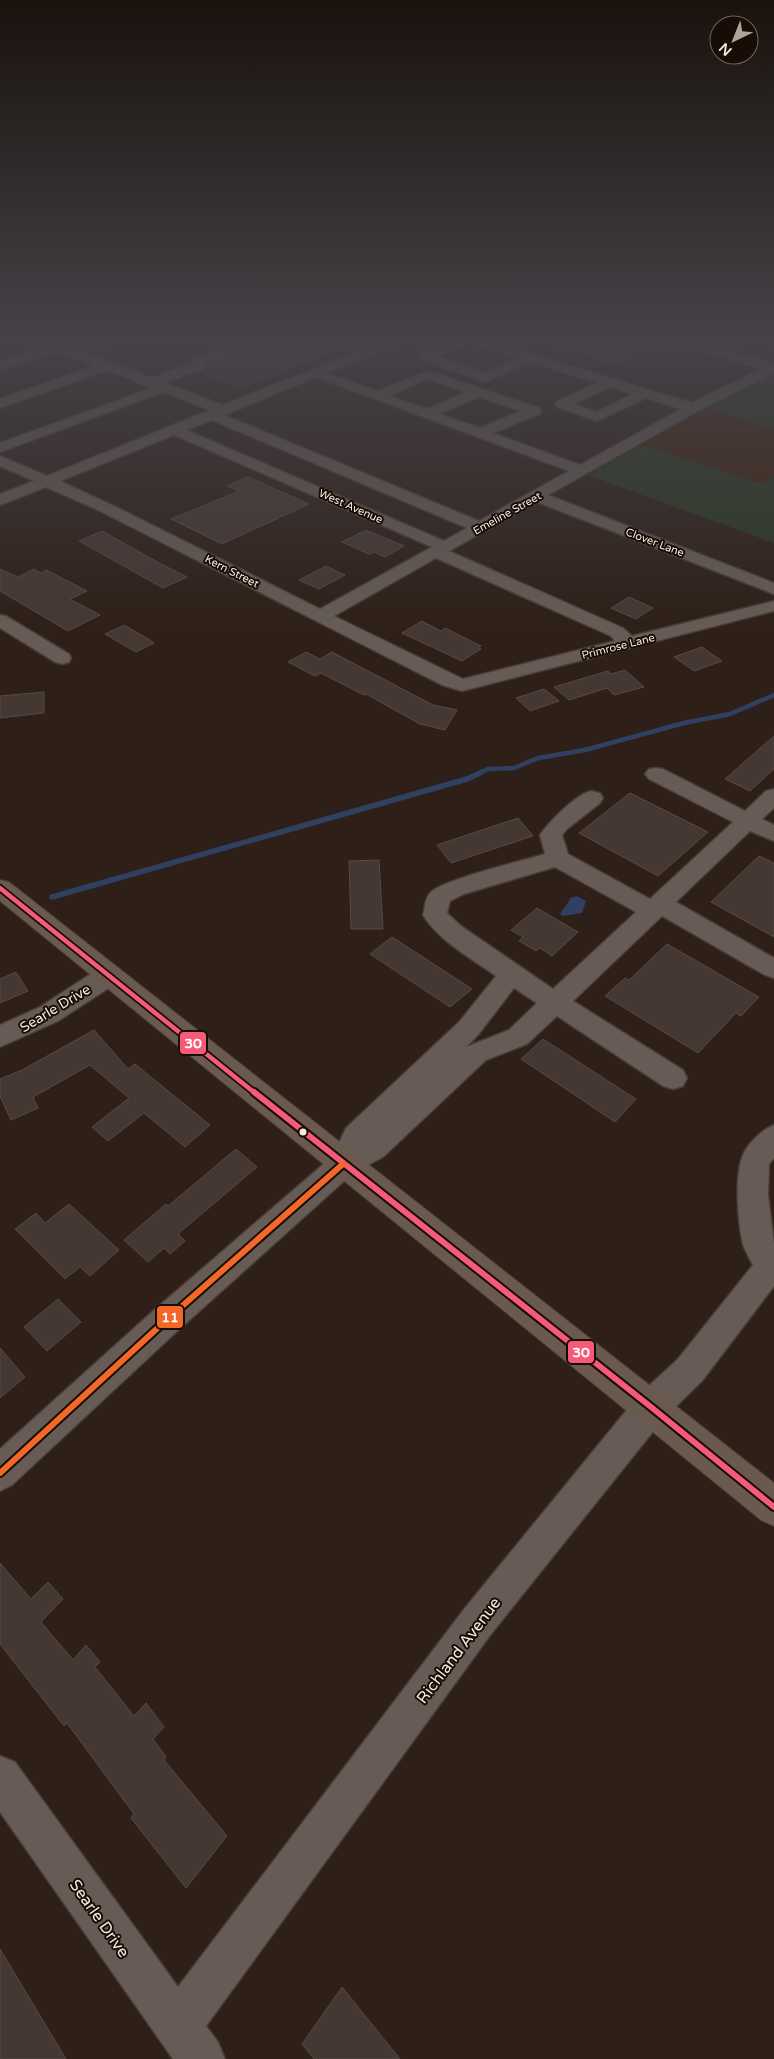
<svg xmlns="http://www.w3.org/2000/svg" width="774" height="2059" viewBox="0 0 774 2059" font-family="'Varela Round',sans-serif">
	<rect width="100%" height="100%" fill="#2e2018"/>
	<!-- built -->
	<g fill="#3e220e">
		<polygon points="688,340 774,340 774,362 770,364"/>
		<polygon points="707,408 774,429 774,477 763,484 643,445"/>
	</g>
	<!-- green -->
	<g fill="#2a3823">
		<polygon points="771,373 774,373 774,429 707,408"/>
		<polygon points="642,445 763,484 774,477 774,543 587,475"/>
	</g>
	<!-- water -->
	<path fill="#304060" d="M577,896l9,5 -4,12 -19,3 -3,-2c3,-6 8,-9 10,-16z"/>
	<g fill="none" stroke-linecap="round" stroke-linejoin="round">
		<!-- stream-far1 -->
		<polyline stroke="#304060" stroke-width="4.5" points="479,773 488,769 514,768 538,758 585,750 684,723 730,714 774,695"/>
		<!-- stream -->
		<polyline stroke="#304060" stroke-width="5.5" points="52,897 467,779 482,772"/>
	</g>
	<!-- building -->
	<g fill="#453833" stroke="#574944">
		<polygon points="272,340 320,340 323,345 333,348 325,351 330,353 242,388 199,372 204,370 206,366 242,352 245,348 256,343 270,348"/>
		<polygon points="551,340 622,340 627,345 649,350 618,365 550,344"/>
		<polygon points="248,477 309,504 222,544 171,519 239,491 227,486"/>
		<polygon points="366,530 404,546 385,557 374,552 369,554 342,542"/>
		<polygon points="102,531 161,564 187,577 163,588 79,541"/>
		<polygon points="326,566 345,575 319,589 299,580"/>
		<polygon points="0,569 18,577 34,569 41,573 46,570 87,591 70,599 100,615 68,631 0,591"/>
		<polygon points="629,597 653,608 636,619 611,608"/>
		<polygon points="422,621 441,631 445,628 481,646 478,648 481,649 462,661 402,633"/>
		<polygon points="124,625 145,637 154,643 136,652 105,634"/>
		<polygon points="702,647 722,661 694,671 674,657"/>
		<polygon points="306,652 320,659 332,652 433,705 457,710 445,730 420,724 366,694 364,695 321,673 315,676 288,662"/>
		<polygon points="625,670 644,687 614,695 607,688 569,700 554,687 608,671 611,674"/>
		<polygon points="544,689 559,701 530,711 516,698"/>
		<polygon points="44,692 44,713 0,718 0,696"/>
		<polygon points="774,736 774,769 750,791 725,779"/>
		<polygon points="630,793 708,832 658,876 579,833"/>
		<polygon points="518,818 533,836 451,863 437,845"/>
		<polygon points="759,856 774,863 774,937 711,902"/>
		<polygon points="379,860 383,929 351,929 349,861"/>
		<polygon points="537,908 578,932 552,956 540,948 536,951 519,941 523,937 511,930"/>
		<polygon points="392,937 472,989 450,1007 370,954"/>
		<polygon points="667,944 759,997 741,1016 736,1013 698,1053 605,996 625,978 629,980"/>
		<polygon points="16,972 28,991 0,1003 0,979"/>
		<polygon points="94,1030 128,1069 135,1064 210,1125 185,1147 144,1113 108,1141 92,1127 129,1098 90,1065 33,1097 38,1108 11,1120 0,1096 0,1079 22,1070"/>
		<polygon points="543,1039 636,1099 615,1122 521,1059"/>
		<polygon points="236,1149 257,1167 178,1234 185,1241 170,1254 164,1248 148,1262 124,1240 166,1204 168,1206"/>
		<polygon points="69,1204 119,1250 90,1276 80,1267 65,1279 15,1229 36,1213 45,1223"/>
		<polygon points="58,1299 81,1322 47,1351 24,1327"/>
		<polygon points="0,1348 25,1377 0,1398"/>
		<polygon points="0,1563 31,1599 48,1582 63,1599 41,1622 73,1660 86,1645 100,1662 95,1667 134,1716 146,1703 164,1727 153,1739 166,1757 164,1760 227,1836 186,1888 131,1818 134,1814 67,1723 64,1726 0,1644"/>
		<polygon points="0,1949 66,2059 0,2059"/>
		<polygon points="342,1987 400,2059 314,2059 302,2044"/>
	</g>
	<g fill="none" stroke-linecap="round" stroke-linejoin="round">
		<!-- minor casing -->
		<g stroke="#473b35" stroke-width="3">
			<g id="minor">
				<path d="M34,340h17l20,8 24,-8h17l-2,3 -27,9 69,26 40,-15 3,-5 38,-14h8l2,3 -2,3 -36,14 -3,5 -38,14 59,22 132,-52 -31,-10 -2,-3h18l26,8 21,-8h16l-2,3 -74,30 50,18 51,-20 111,37 2,3 -2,3 -46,19 87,32 101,-56 -35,-11 -49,23 -40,-14 -2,-3 2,-3 41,-18 -67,-21 -46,20 -64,-23 -2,-3 2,-3 34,-13h32l205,63 69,-34 -82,-25 -19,7 -33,-8 -2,-3h20l14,3 9,-3h23l83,24v9l-76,38 -150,84 226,88v11l-237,-92 -88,49 174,77 9,8 142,-35v10l-312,80 -20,-6 -340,-173 -56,-25 -46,18v-11l34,-13 -34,-15v-10l47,20 163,-66 -46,-18 -164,60v-9l152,-55 -45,-18 -107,38v-9l95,-33 -39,-15 -56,19v-8l45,-16zM470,342l1,1 48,15 -35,15 -48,-17zM316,377l253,94 -90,50 -255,-106zM428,379l38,13 -39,17 -37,-13zM611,387l22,7 -37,18 -22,-8zM479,397l42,14 -41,17 -41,-14zM212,420l255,108 -23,13 -258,-111zM174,435l258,112 -112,62 -206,-103 -54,-25zM436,558l175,78 4,5 -152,38 -129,-63z"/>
				<polygon points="0,615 6,616 69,654 71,658 69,662 62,664 55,662 0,628"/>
				<path d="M656,768l7,1 82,42 21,-20 8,-2v19l-12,11 12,6v16l-24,-10 -74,71 98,56v20l-9,-3 -103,-59 -89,85 110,69 4,8 -4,8 -10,3 -10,-3 -106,-70 -30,28 -41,16 -103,97 -30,16 -179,161 -162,151 -12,6v-42l152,-137 181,-156 13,-28 114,-107 36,-45c-25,-18 -57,-35 -73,-61 2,-7 2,-17 7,-22 11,-13 95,-33 115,-39l-5,-19c7,-11 38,-43 52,-44 0,0 7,2 8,2l3,5 -3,5 -33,26 -5,6 6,19 82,45 83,-77 -84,-43 -4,-5 4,-5zM555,867l81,45 -83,77 -92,-63 -14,-13 3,-12 14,-7zM514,988l23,15 -28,27 -43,17 12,-12z"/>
				<polygon points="109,966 118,968 122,975 118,982 58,1021 0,1047 0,1025 40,1007 100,968"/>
				<path d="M774,1125v33l-5,6 -1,31 6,48v43l-72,95 -39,38 -172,215 -285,392 12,16 7,17h-52l-173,-247v-56l15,6 163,225 287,-379 174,-213 39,-36 75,-94c-4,-8 -10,-17 -11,-25 -4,-21 -7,-58 -1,-79 3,-14 20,-31 33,-36z"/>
			</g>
		</g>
		<!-- major casing -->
		<g stroke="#473b35" stroke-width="2">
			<polygon id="major" points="0,880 9,882 774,1483 774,1526 761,1520 0,901"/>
		</g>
		<!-- minor -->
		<use href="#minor" fill="#665c55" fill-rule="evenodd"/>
		<!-- major -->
		<use href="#major" fill="#6a5a4e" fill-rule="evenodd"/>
		<!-- bus-1-far1 casing -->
		<g stroke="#170c06" stroke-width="8">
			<polyline id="bus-1-far1" points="0,888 256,1094"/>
		</g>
		<!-- bus-1 casing -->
		<g stroke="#170c06" stroke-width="10">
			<polyline id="bus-1" points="254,1092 651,1407 774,1507"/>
		</g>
		<!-- bus-2 casing -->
		<g stroke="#170c06" stroke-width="10">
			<polyline id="bus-2" points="0,1473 163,1323 343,1164"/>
		</g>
		<!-- bus-1-far1 -->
		<use href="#bus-1-far1" stroke="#f75a77" stroke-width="4.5"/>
		<!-- bus-1 -->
		<use href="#bus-1" stroke="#f75a77" stroke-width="6"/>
		<!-- bus-2 -->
		<use href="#bus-2" stroke="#f36827" stroke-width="6"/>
	</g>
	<!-- sky -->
	<linearGradient id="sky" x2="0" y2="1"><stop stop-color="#19120d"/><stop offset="0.54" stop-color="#464248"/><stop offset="1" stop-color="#464248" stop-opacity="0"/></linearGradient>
	<rect width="774" height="628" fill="url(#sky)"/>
	<!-- markers -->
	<circle fill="#fae8dd" stroke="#170c06" stroke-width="2" cx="303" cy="1132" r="4.5"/>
	<g text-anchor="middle" stroke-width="4" stroke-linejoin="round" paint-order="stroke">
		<!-- far-street labels -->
		<g font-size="11" fill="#fae8dd" stroke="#170c06">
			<text transform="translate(351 506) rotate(24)" y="4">West Avenue</text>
			<text transform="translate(507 513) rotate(-29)" y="4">Emeline Street</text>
			<text transform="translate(655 542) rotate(21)" y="4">Clover Lane</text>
			<text transform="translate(232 571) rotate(27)" y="4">Kern Street</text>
			<text transform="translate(618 646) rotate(-14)" y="4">Primrose Lane</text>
		</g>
		<!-- street labels -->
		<g font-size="14" fill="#fae8dd" stroke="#170c06">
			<text transform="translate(55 1008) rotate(-31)" y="5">Searle Drive</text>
		</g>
		<!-- near-street labels -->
		<g font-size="16" fill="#fae8dd" stroke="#170c06">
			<text transform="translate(458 1650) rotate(-53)" y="6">Richland Avenue</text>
			<text transform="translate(100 1918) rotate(55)" y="6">Searle Drive</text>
		</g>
	</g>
	<g stroke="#170c06" stroke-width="2">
		<rect x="179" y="1031" width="28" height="24" rx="5" fill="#f75a77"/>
		<rect x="156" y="1305" width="28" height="24" rx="5" fill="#f36827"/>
		<rect x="567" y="1340" width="28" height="24" rx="5" fill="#f75a77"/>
	</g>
	<g font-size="14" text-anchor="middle" font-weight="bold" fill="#fff">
		<text x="193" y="1048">30</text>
		<text x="170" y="1322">11</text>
		<text x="581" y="1357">30</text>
	</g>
	<!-- north arrow -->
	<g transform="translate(734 40) rotate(223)"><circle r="24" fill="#170c06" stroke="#72645c"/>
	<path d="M0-4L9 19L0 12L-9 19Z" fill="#b3a298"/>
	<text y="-8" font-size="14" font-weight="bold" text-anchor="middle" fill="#fae8dd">N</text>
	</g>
</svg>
